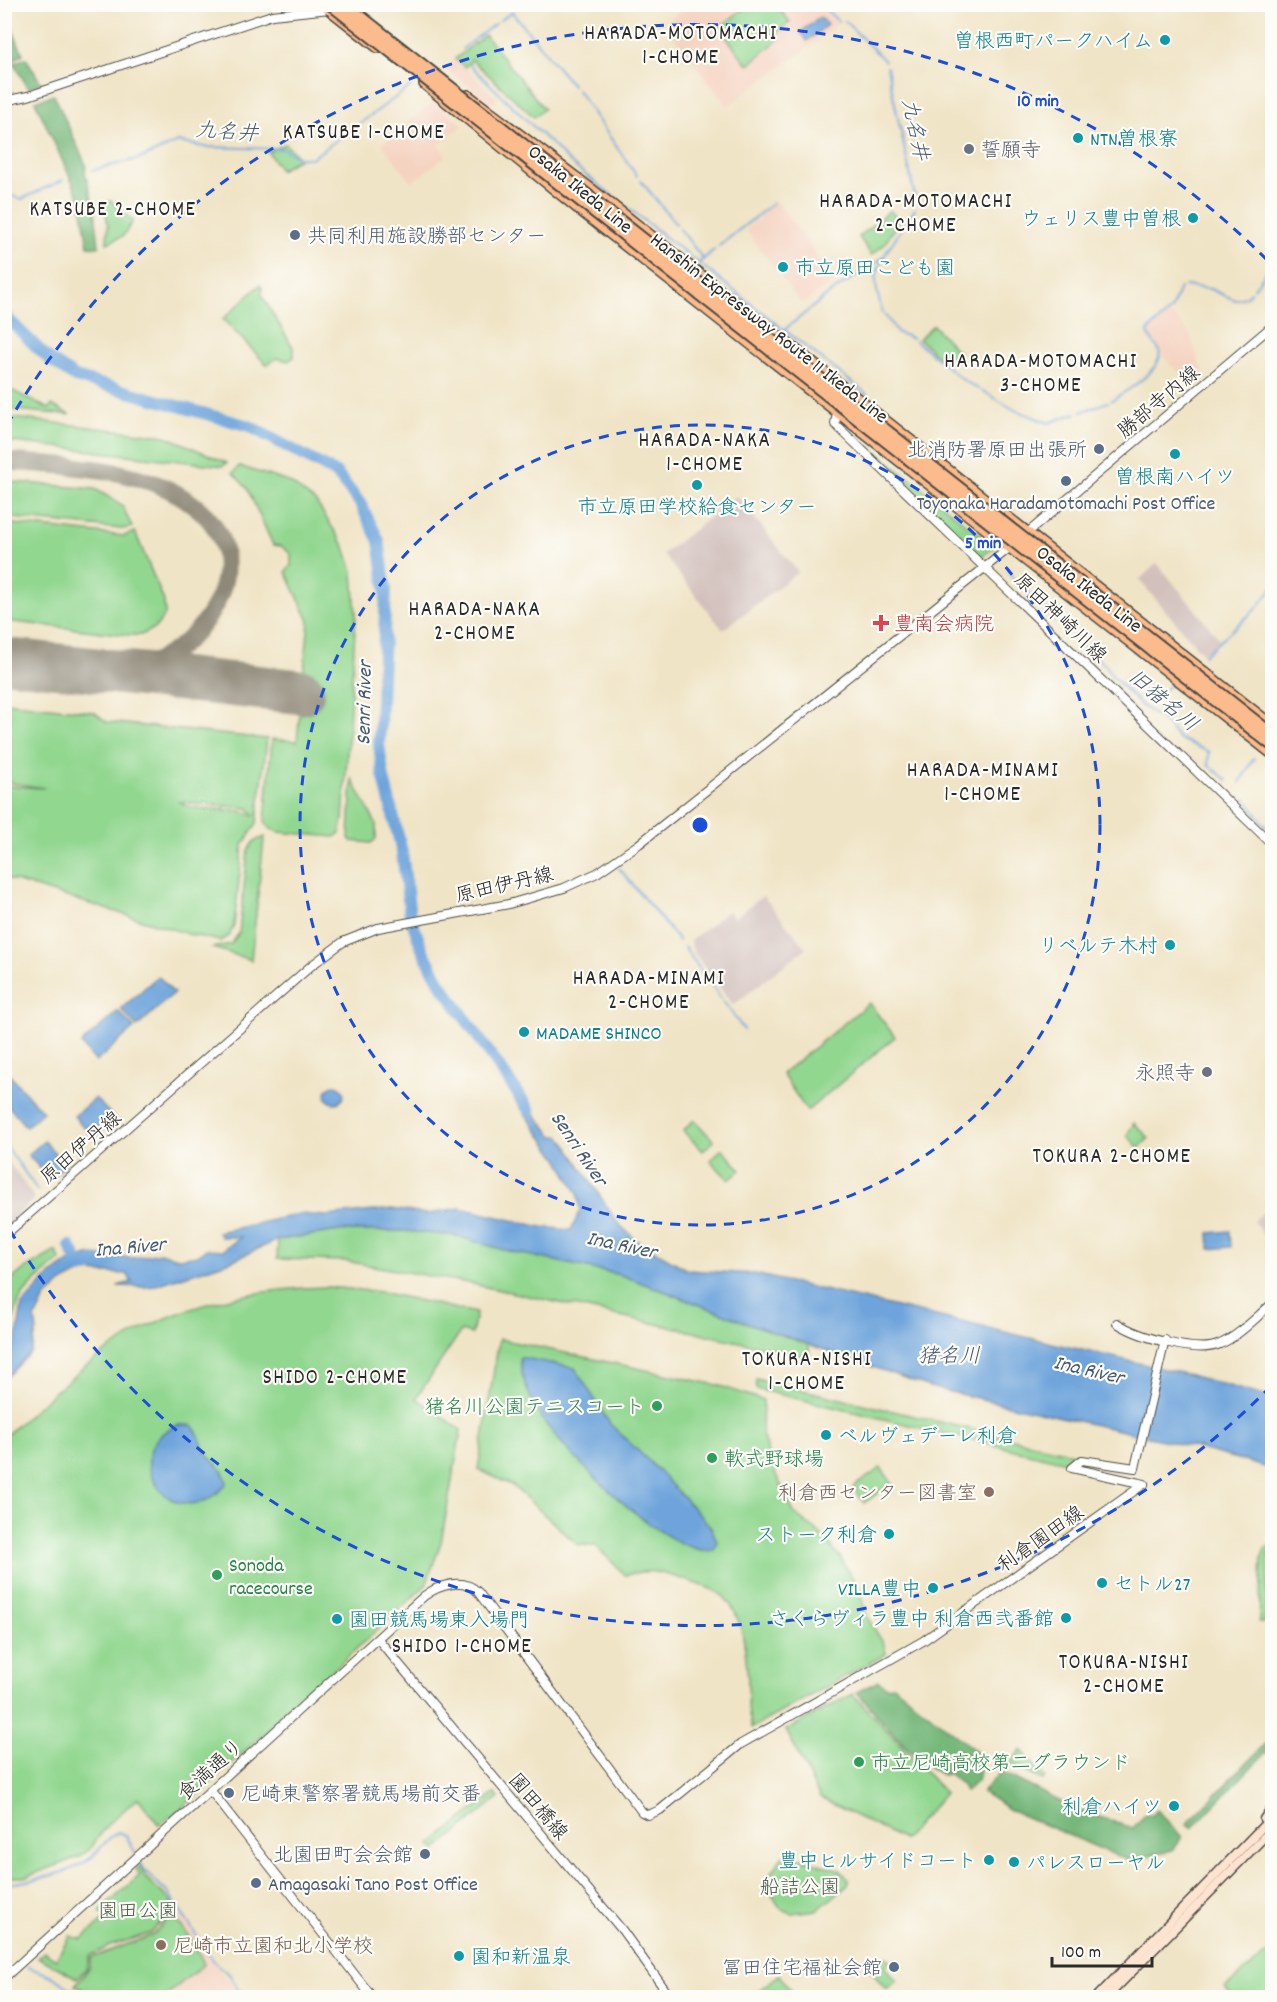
<svg xmlns="http://www.w3.org/2000/svg" width="1277" height="2002" viewBox="0 0 1277 2002" font-family="Dekko,'Klee One',sans-serif">
	<rect width="100%" height="100%" fill="#fdfcf7"/>
	<filter id="ink" filterUnits="userSpaceOnUse"><feTurbulence type="fractalNoise" baseFrequency=".0167" numOctaves="2"/><feDisplacementMap in="SourceGraphic" scale="12" xChannelSelector="R" yChannelSelector="G"/><feConvolveMatrix kernelMatrix="1 2 1 2 8 2 1 2 1" color-interpolation-filters="sRGB"/></filter>
	<filter id="wash" filterUnits="userSpaceOnUse"><feTurbulence type="fractalNoise" baseFrequency=".008" numOctaves="4" result="noise"/><feDisplacementMap in="SourceGraphic" scale="24" xChannelSelector="R" yChannelSelector="G"/><feGaussianBlur stdDeviation="1.35" result="paint"/><feColorMatrix in="noise" values="0 0 0 0 0 0 0 0 0 0 0 0 0 0 0 0 0 1.4 0 .05"/><feComposite in="paint" operator="in"/></filter>
	<g filter="url(#wash)">
		<rect width="100%" height="100%" fill="#f0e4c6"/>
		<!-- built -->
		<g fill="#f5d3c1">
			<polygon points="687,4 818,5 837,23 816,42 727,106 665,25"/>
			<polygon points="455,59 498,98 493,105 445,68"/>
			<polygon points="433,102 463,125 439,145 446,156 412,182 382,144"/>
			<polygon points="776,201 806,240 833,282 804,303 801,303 746,230"/>
			<polygon points="1169,314 1176,318 1191,336 1200,366 1205,371 1195,384 1170,365 1148,332"/>
			<polygon points="176,1908 213,1964 244,1997 92,1997 73,1986 89,1966 91,1956 152,1934"/>
		</g>
		<!-- industrial -->
		<g fill="#d1c0bc">
			<polygon points="737,496 798,572 723,630 663,554"/>
			<polygon points="1157,563 1220,640 1203,654 1139,580"/>
			<polygon points="763,896 806,948 733,1005 694,953 690,941 728,911 734,918"/>
			<polygon points="4,1155 35,1199 5,1226 4,1226"/>
			<polygon points="1272,1205 1272,1247 1253,1221"/>
		</g>
		<!-- green -->
		<g fill="#92d790" stroke="#5e815e" stroke-width="1.5" fill-rule="evenodd">
			<polygon points="748,5 776,5 790,22 775,34 779,39 748,65 719,28"/>
			<polygon points="485,35 544,109 534,117 472,60 465,67 455,59"/>
			<polygon points="285,144 300,158 280,170 268,152"/>
			<polygon points="111,201 133,221 123,236 107,243 108,225 104,204"/>
			<polygon points="890,210 899,221 884,245 871,255 859,237"/>
			<polygon points="260,285 262,287 262,296 294,349 294,357 288,361 277,358 267,365 223,319"/>
			<polygon points="933,325 958,352 945,363 919,339"/>
			<polygon points="5,387 49,409 52,405 70,415 5,409"/>
			<polygon points="5,417 166,436 227,463 223,466 5,441"/>
			<polygon points="849,430 995,547 981,557 848,432"/>
			<polygon points="239,466 289,482 316,502 345,547 353,572 356,614 343,820 340,833 335,837 278,832 271,829 265,822 272,739 297,741 309,621 286,572 291,565 291,554 281,546 273,545 247,488 233,473"/>
			<polygon points="4,481 95,489 122,505 132,527 122,529 5,517"/>
			<polygon points="5,523 124,536 135,532 164,601 165,615 155,628 141,635 129,635 5,621"/>
			<path d="M5,702l89,10 13,10 160,17 -10,84 -14,22 -9,80 -5,11 -9,5 -32,-7 -183,-56v-92l39,2 -39,-6zM179,802l69,6 7,8c-20,-12 -57,-1 -76,-14z"/>
			<polygon points="352,779 376,824 376,839 371,843 351,841 349,838"/>
			<polygon points="265,837 264,839 251,960 213,948 231,944 239,933 248,850 254,841"/>
			<polygon points="869,1003 895,1037 807,1111 782,1074"/>
			<polygon points="694,1120 714,1141 703,1151 683,1131"/>
			<polygon points="1134,1123 1149,1138 1139,1148 1127,1135"/>
			<polygon points="722,1149 741,1170 729,1180 710,1160"/>
			<polygon points="339,1231 405,1231 457,1236 504,1250 621,1275 809,1345 809,1357 463,1282 345,1261 277,1259 278,1240"/>
			<path d="M56,1251l4,9c-12,11 -31,24 -39,38 -7,13 -7,28 -16,39v-52l18,-15z"/>
			<path d="M327,1287l54,5 95,21 -4,21 -11,-3 -45,67 45,32 -20,112 -15,43 -237,217 -30,23 -21,-27 -30,26 -17,24 -10,8 -55,21h-21v-441c35,-31 70,-64 109,-90 62,-42 139,-57 213,-59z"/>
			<path d="M499,1339l218,46 46,15 -1,34 10,32 22,47 27,21 19,23 18,30 10,32 16,25 2,10 -134,74c-6,-21 -3,-26 -4,-46 -2,-26 -3,-63 -23,-84 -9,-9 -25,-13 -37,-17 -28,-9 -34,-13 -63,-6l-30,-30h-17l-65,-59 -35,-17z"/>
			<polygon points="756,1379 1085,1456 1070,1463 756,1389"/>
			<polygon points="881,1468 892,1483 864,1503 853,1487"/>
			<polygon points="1271,1545 1268,1557 1266,1623 1259,1623 1262,1557 1265,1549"/>
			<polygon points="853,1694 945,1793 904,1840 820,1798 786,1730"/>
			<polygon points="1021,1750 1045,1777 1043,1780 1010,1764"/>
			<polygon points="495,1793 499,1797 436,1850 430,1845"/>
			<polygon points="789,1855 840,1870 849,1880 848,1885 817,1910 791,1913 781,1909 770,1892 773,1883 771,1873 782,1857"/>
			<polygon points="141,1865 145,1877 176,1906 151,1933 110,1946 90,1956 87,1968 77,1978 38,1957 44,1952 56,1959 70,1936 82,1939 106,1918 100,1911 140,1875 136,1869"/>
			<polygon points="172,1914 195,1945 204,1964 164,1997 94,1997 75,1985 90,1967 91,1958 153,1935"/>
			<polygon points="1272,1949 1272,1990 1264,1997 1234,1997 1225,1988"/>
			<polygon points="885,1956 890,1961 885,1966 897,1981 886,1989 870,1970"/>
			<polygon points="779,1975 796,1997 750,1997"/>
		</g>
		<!-- forest -->
		<g fill="#75b87a" stroke="#507252" stroke-width="1.5">
			<polygon points="5,13 23,54 13,60 5,43"/>
			<polygon points="26,58 41,83 28,88 14,63"/>
			<polygon points="54,95 86,165 85,173 95,210 99,247 88,246 80,199 35,101"/>
			<path d="M878,1681l9,6 6,-2 90,72 -6,24 -12,11 -3,-7 -13,-11 -5,2c-35,-18 -61,-55 -87,-84z"/>
			<polygon points="1269,1740 1270,1748 1192,1828 1187,1824"/>
			<polygon points="1001,1772 1077,1810 1133,1828 1146,1814 1153,1815 1157,1810 1182,1837 1172,1850 1129,1861 1012,1811 982,1792"/>
		</g>
		<!-- water -->
		<g fill="#6ea4db" stroke="#4c6883" stroke-width="1.5">
			<polygon points="820,17 827,25 807,41 801,32"/>
			<polygon points="158,976 174,993 137,1027 121,1009"/>
			<polygon points="118,1011 134,1028 96,1062 81,1044"/>
			<polygon points="4,1069 43,1112 26,1127 5,1102"/>
			<polygon points="506,1079 553,1136 561,1136 617,1222 637,1241 688,1270 755,1274 1190,1375 1272,1398 1272,1469 1197,1448 933,1388 753,1325 621,1275 504,1250 457,1236 405,1231 339,1231 278,1240 231,1261 150,1287 117,1286 132,1282 127,1274 83,1272 62,1283 45,1298 35,1319 37,1330 31,1352 7,1377 5,1374 5,1354 16,1343 22,1305 51,1274 64,1265 90,1255 135,1258 160,1253 179,1258 198,1255 206,1249 223,1250 241,1237 221,1237 218,1232 300,1214 326,1216 392,1209 426,1214 460,1208 542,1227 571,1230 580,1211 578,1194 558,1159 515,1100"/>
			<circle cx="335" cy="1094" r="9"/>
			<polygon points="95,1098 115,1119 94,1138 74,1116"/>
			<polygon points="44,1141 66,1165 50,1179 28,1155"/>
			<polygon points="1230,1231 1231,1247 1210,1249 1209,1233"/>
			<path d="M520,1357l55,11 35,56 42,40 58,62 7,15 -3,9c-43,9 -143,-92 -168,-126 -13,-18 -26,-45 -26,-67z"/>
			<path d="M178,1425h14c7,8 9,17 13,26 7,12 19,16 22,32 -51,62 -117,-32 -49,-58z"/>
		</g>
		<g fill="none" stroke-linecap="round" stroke-linejoin="round">
			<!-- stream -->
			<g stroke="#6ea4db" stroke-width="2">
				<polyline points="820,4 838,21"/>
				<polyline points="515,8 520,4"/>
				<polyline points="500,20 512,12 573,86"/>
				<polyline points="845,21 885,61"/>
				<polyline points="462,49 496,23"/>
				<polyline points="470,65 573,165 923,438 922,443"/>
				<polyline points="887,67 915,197"/>
				<polyline points="577,90 637,176"/>
				<polyline points="93,170 142,158 178,142 205,147 283,149 300,158 312,158 410,87"/>
				<polyline points="641,181 676,224"/>
				<polyline points="4,194 22,199 63,180"/>
				<polyline points="680,229 703,259"/>
				<polyline points="719,246 773,203"/>
				<polyline points="699,263 715,249"/>
				<polyline points="1185,286 1210,289 1235,300 1245,297 1251,292"/>
				<polyline points="1254,288 1272,264"/>
				<polyline points="881,310 898,333 912,338"/>
				<path d="M882,310c-3,-10 -7,-22 -6,-32 3,-21 27,-50 39,-69"/>
				<polyline points="784,330 829,294 884,257"/>
				<polyline points="915,340 963,380 978,389"/>
				<polyline points="981,390 1015,410 1049,423 1076,413"/>
				<path d="M1112,400c12,-7 53,-32 47,-49 -3,-8 -11,-12 -11,-20l23,-21 9,-22"/>
				<polyline points="1081,412 1108,402"/>
				<polyline points="1007,568 1014,580 1043,606 1055,622"/>
				<polyline points="1077,642 1105,665 1113,677 1142,706 1164,721 1178,738 1209,752 1208,765 1227,780"/>
				<polyline points="1204,655 1257,608 1272,589"/>
				<polyline points="1149,701 1173,683"/>
				<polyline points="1240,782 1254,758"/>
				<polyline points="1246,799 1262,822 1272,830"/>
				<polyline points="619,868 679,941"/>
				<polyline points="684,947 744,1030"/>
				<polyline points="4,1143 38,1191"/>
				<polyline points="139,1859 145,1871 169,1894 215,1963 230,1975 236,1987 246,1998"/>
				<path d="M4,1884c25,-2 72,-11 90,-29 9,-9 13,-17 24,-23l8,3 10,20"/>
				<polyline points="4,1964 8,1964"/>
				<polyline points="27,1967 50,1975 85,1998"/>
			</g>
			<!-- river -->
			<g stroke="#6ea4db" stroke-width="12">
				<polyline points="4,315 49,359 75,377 249,426 336,473 360,503 379,541 386,590 379,745 383,774 402,852 410,915 422,949 439,981 530,1111"/>
				<polyline points="70,1246 81,1269"/>
			</g>
			<!-- taxiway -->
			<path stroke="#8e8878" stroke-width="18" d="M4,461c63,6 138,4 190,44 66,51 18,134 -44,159 -17,7 -37,7 -54,6"/>
			<!-- runway -->
			<polyline stroke="#8e8878" stroke-width="45" points="4,660 302,692"/>
		</g>
	</g>
	<g filter="url(#ink)">
		<g fill="none" stroke-linecap="round" stroke-linejoin="round">
			<!-- tertiary casing -->
			<g stroke="#494742" stroke-width="10">
				<g id="tertiary">
					<polyline points="4,101 28,96 272,15 330,9"/>
					<polyline points="837,412 835,424 1272,844"/>
					<polyline points="1025,535 1272,326"/>
					<polyline points="4,1236 312,965 343,942 378,928 509,904 564,888 597,873 639,844 1013,545"/>
					<path d="M1117,1323c20,13 80,32 103,21 19,-8 36,-27 52,-40"/>
					<polyline points="1144,1484 1072,1468 1082,1460 1135,1468 1165,1340"/>
					<polyline points="378,1639 622,1930 671,1998"/>
					<polyline points="211,1791 373,1998"/>
					<path d="M4,1978l420,-382c15,-11 39,-19 54,-4l164,220 6,3 12,-5 81,-66 182,-103 221,-157"/>
				</g>
			</g>
			<!-- secondary casing -->
			<g stroke="#494742" stroke-width="11">
				<g id="secondary">
					<polyline points="1264,1819 1272,1808"/>
					<polyline points="1096,1998 1272,1817"/>
					<polyline points="1106,1998 1272,1829"/>
				</g>
			</g>
			<!-- primary casing -->
			<g stroke="#494742" stroke-width="12">
				<g id="primary">
					<polyline points="322,4 378,48"/>
					<polyline points="424,84 582,212 1272,754"/>
					<polyline points="468,95 601,196 1272,725"/>
				</g>
			</g>
			<!-- tertiary -->
			<use href="#tertiary" stroke="#fff" stroke-width="8"/>
			<!-- secondary -->
			<use href="#secondary" stroke="#fde4d1" stroke-width="8"/>
			<!-- primary -->
			<use href="#primary" stroke="#fbbb8c" stroke-width="9"/>
			<!-- motorway-bridge casing -->
			<g stroke="#494742" stroke-width="14" stroke-linecap="butt">
				<g id="motorway-bridge">
					<polyline points="330,4 1272,745"/>
					<polyline points="345,4 1272,734"/>
				</g>
			</g>
			<!-- motorway-bridge -->
			<use href="#motorway-bridge" stroke="#fbbb8c" stroke-width="10"/>
		</g>
	</g>
	<!-- distance rings -->
	<g fill="none" stroke="#1d4ed8" stroke-width="3" stroke-dasharray="10 8">
		<circle cx="700" cy="825" r="400"/>
		<path d="M1271 1386A800 800 0 0 1 7 1225M7 425A800 800 0 0 1 1271 264"/>
	</g>
	<!-- markers -->
	<g fill="#0f9aa8" stroke="#fdfcf7" stroke-width="2">
		<circle cx="1165" cy="40" r="6"/>
		<circle cx="1078" cy="138" r="6"/>
		<circle cx="1193" cy="218" r="6"/>
		<circle cx="783" cy="267" r="6"/>
		<circle cx="1175" cy="454" r="6"/>
		<circle cx="697" cy="485" r="6"/>
		<circle cx="1170" cy="945" r="6"/>
		<circle cx="524" cy="1032" r="6"/>
		<circle cx="826" cy="1435" r="6"/>
		<circle cx="889" cy="1534" r="6"/>
		<circle cx="1102" cy="1583" r="6"/>
		<circle cx="933" cy="1588" r="6"/>
		<circle cx="1066" cy="1618" r="6"/>
		<circle cx="337" cy="1619" r="6"/>
		<circle cx="1174" cy="1806" r="6"/>
		<circle cx="989" cy="1860" r="6"/>
		<circle cx="1014" cy="1862" r="6"/>
		<circle cx="459" cy="1956" r="6"/>
	</g>
	<g fill="#6b7280" stroke="#fdfcf7" stroke-width="2">
		<circle cx="969" cy="149" r="6"/>
		<circle cx="1207" cy="1072" r="6"/>
	</g>
	<g fill="#5c6f8a" stroke="#fdfcf7" stroke-width="2">
		<circle cx="295" cy="235" r="6"/>
		<circle cx="1099" cy="449" r="6"/>
		<circle cx="1066" cy="481" r="6"/>
		<circle cx="229" cy="1793" r="6"/>
		<circle cx="425" cy="1854" r="6"/>
		<circle cx="256" cy="1883" r="6"/>
		<circle cx="894" cy="1967" r="6"/>
	</g>
	<path fill="#e0444e" stroke="#fdfcf7" stroke-width="2" d="M878 614h6v6h6v6h-6v6h-6v-6h-6v-6h6z"/>
	<g fill="#2e9e5b" stroke="#fdfcf7" stroke-width="2">
		<circle cx="657" cy="1406" r="6"/>
		<circle cx="712" cy="1458" r="6"/>
		<circle cx="217" cy="1575" r="6"/>
		<circle cx="859" cy="1762" r="6"/>
	</g>
	<g fill="#8d6e63" stroke="#fdfcf7" stroke-width="2">
		<circle cx="989" cy="1492" r="6"/>
		<circle cx="161" cy="1945" r="6"/>
	</g>
	<g text-anchor="middle" stroke-width="4.5" stroke-linejoin="round" paint-order="stroke">
		<!-- culture labels -->
		<g font-size="20" fill="#0d838f" stroke="#fdfcf7" text-anchor="end">
			<text x="1153" y="47">曽根西町パークハイム</text>
			<text x="1090" y="145" text-anchor="start">NTN曽根寮</text>
			<text x="1181" y="225">ウェリス豊中曽根</text>
			<text x="795" y="274" text-anchor="start">市立原田こども園</text>
			<text x="1175" y="483" text-anchor="middle">曽根南ハイツ</text>
			<text x="697" y="513" text-anchor="middle">市立原田学校給食センター</text>
			<text x="1158" y="952">リベルテ木村</text>
			<text x="536" y="1039" text-anchor="start">MADAME SHINCO</text>
			<text x="838" y="1442" text-anchor="start">ベルヴェデーレ利倉</text>
			<text x="877" y="1541">ストーク利倉</text>
			<text x="1114" y="1590" text-anchor="start">セトル27</text>
			<text x="921" y="1595">VILLA豊中</text>
			<text x="1054" y="1625">さくらヴィラ豊中 利倉西弐番館</text>
			<text x="349" y="1626" text-anchor="start">園田競馬場東入場門</text>
			<text x="1162" y="1813">利倉ハイツ</text>
			<text x="977" y="1867">豊中ヒルサイドコート</text>
			<text x="1026" y="1869" text-anchor="start">パレスローヤル</text>
			<text x="471" y="1963" text-anchor="start">園和新温泉</text>
		</g>
		<!-- worship labels -->
		<g font-size="20" fill="#5b616d" stroke="#fdfcf7" text-anchor="start">
			<text x="981" y="156">誓願寺</text>
			<text x="1195" y="1079" text-anchor="end">永照寺</text>
		</g>
		<!-- street labels -->
		<g font-size="20" fill="#2b2b2b" stroke="#fdfcf7">
			<text transform="translate(581 188) rotate(39)" y="7">Osaka Ikeda Line</text>
			<text transform="translate(770 327) rotate(38)" y="7">Hanshin Expressway Route 11 Ikeda Line</text>
			<text transform="translate(1158 401) rotate(-40)" y="7">勝部寺内線</text>
			<text transform="translate(1090 588) rotate(38)" y="7">Osaka Ikeda Line</text>
			<text transform="translate(1061 617) rotate(44)" y="7">原田神崎川線</text>
			<text transform="translate(504 884) rotate(-13)" y="7">原田伊丹線</text>
			<text transform="translate(80 1147) rotate(-41)" y="7">原田伊丹線</text>
			<text transform="translate(1040 1538) rotate(-35)" y="7">利倉園田線</text>
			<text transform="translate(210 1769) rotate(-42)" y="7">食満通り</text>
			<text transform="translate(539 1806) rotate(50)" y="7">園田橋線</text>
		</g>
		<!-- service labels -->
		<g font-size="20" fill="#4e5e75" stroke="#fdfcf7" text-anchor="start">
			<text x="307" y="242">共同利用施設勝部センター</text>
			<text x="1087" y="456" text-anchor="end">北消防署原田出張所</text>
			<text x="1066" y="509" text-anchor="middle">Toyonaka Haradamotomachi Post Office</text>
			<text x="241" y="1800">尼崎東警察署競馬場前交番</text>
			<text x="413" y="1861" text-anchor="end">北園田町会会館</text>
			<text x="268" y="1890">Amagasaki Tano Post Office</text>
			<text x="882" y="1974" text-anchor="end">冨田住宅福祉会館</text>
		</g>
		<!-- health labels -->
		<g font-size="20" fill="#be3a42" stroke="#fdfcf7" text-anchor="start">
			<text x="894" y="630">豊南会病院</text>
		</g>
		<!-- leisure labels -->
		<g font-size="20" fill="#27864d" stroke="#fdfcf7" text-anchor="start">
			<text x="645" y="1413" text-anchor="end">猪名川公園テニスコート</text>
			<text x="724" y="1465">軟式野球場</text>
			<text x="229" y="1571">Sonoda<tspan x="229" dy="23">racecourse</tspan></text>
			<text x="871" y="1769">市立尼崎高校第二グラウンド</text>
		</g>
		<!-- education labels -->
		<g font-size="20" fill="#785e54" stroke="#fdfcf7" text-anchor="end">
			<text x="977" y="1499">利倉西センター図書室</text>
			<text x="173" y="1952" text-anchor="start">尼崎市立園和北小学校</text>
		</g>
		<!-- park labels -->
		<g font-size="20" fill="#4a5f49" stroke="#fdfcf7">
			<text x="800" y="1893">船詰公園</text>
			<text x="138" y="1917">園田公園</text>
		</g>
		<!-- neighbourhood labels -->
		<g font-size="21" letter-spacing="1.5" fill="#2b2b2b" stroke="#fdfcf7">
			<text x="681" y="39">HARADA-MOTOMACHI<tspan x="681" dy="24">1-CHOME</tspan></text>
			<text x="364" y="138">KATSUBE 1-CHOME</text>
			<text x="916" y="207">HARADA-MOTOMACHI<tspan x="916" dy="24">2-CHOME</tspan></text>
			<text x="113" y="215">KATSUBE 2-CHOME</text>
			<text x="1041" y="367">HARADA-MOTOMACHI<tspan x="1041" dy="24">3-CHOME</tspan></text>
			<text x="705" y="446">HARADA-NAKA<tspan x="705" dy="24">1-CHOME</tspan></text>
			<text x="475" y="615">HARADA-NAKA<tspan x="475" dy="24">2-CHOME</tspan></text>
			<text x="983" y="776">HARADA-MINAMI<tspan x="983" dy="24">1-CHOME</tspan></text>
			<text x="649" y="984">HARADA-MINAMI<tspan x="649" dy="24">2-CHOME</tspan></text>
			<text x="1112" y="1162">TOKURA 2-CHOME</text>
			<text x="807" y="1365">TOKURA-NISHI<tspan x="807" dy="24">1-CHOME</tspan></text>
			<text x="335" y="1383">SHIDO 2-CHOME</text>
			<text x="462" y="1652">SHIDO 1-CHOME</text>
			<text x="1124" y="1668">TOKURA-NISHI<tspan x="1124" dy="24">2-CHOME</tspan></text>
		</g>
		<!-- water labels -->
		<g font-size="21" font-style="italic" fill="#465b71" stroke="#fdfcf7">
			<text transform="translate(916 129) rotate(78)" y="7">九名井</text>
			<text transform="translate(227 131) rotate(4)" y="7">九名井</text>
			<text transform="translate(1164 700) rotate(40)" y="7">旧猪名川</text>
			<text transform="translate(363 703) rotate(-89)" y="7">Senri River</text>
			<text transform="translate(580 1148) rotate(56)" y="7">Senri River</text>
			<text transform="translate(622 1244) rotate(12)" y="7">Ina River</text>
			<text transform="translate(130 1246) rotate(-5)" y="7">Ina River</text>
			<text x="949" y="1362">猪名川</text>
			<text transform="translate(1089 1369) rotate(13)" y="7">Ina River</text>
		</g>
	</g>
	<circle cx="700" cy="825" r="9" fill="#1d4ed8" stroke="#fdfcf7" stroke-width="3"/>
	<g font-size="18" text-anchor="middle" font-weight="bold" fill="#1d4ed8" stroke="#fdfcf7" stroke-width="4.5" stroke-linejoin="round" paint-order="stroke">
		<text x="1038" y="106">10 min</text>
		<text x="983" y="548">5 min</text>
	</g>
	<!-- margin -->
	<rect width="1277" height="2002" fill="none" stroke="#fdfcf7" stroke-width="24"/>
	<!-- scale -->
	<path d="M1052 1957v9h100v-9" fill="none" stroke="#2b2b2b" stroke-width="3"/>
	<text x="1061" y="1957" font-size="18" fill="#2b2b2b" stroke="#fdfcf7" stroke-width="4.5" paint-order="stroke">100 m</text>
</svg>
